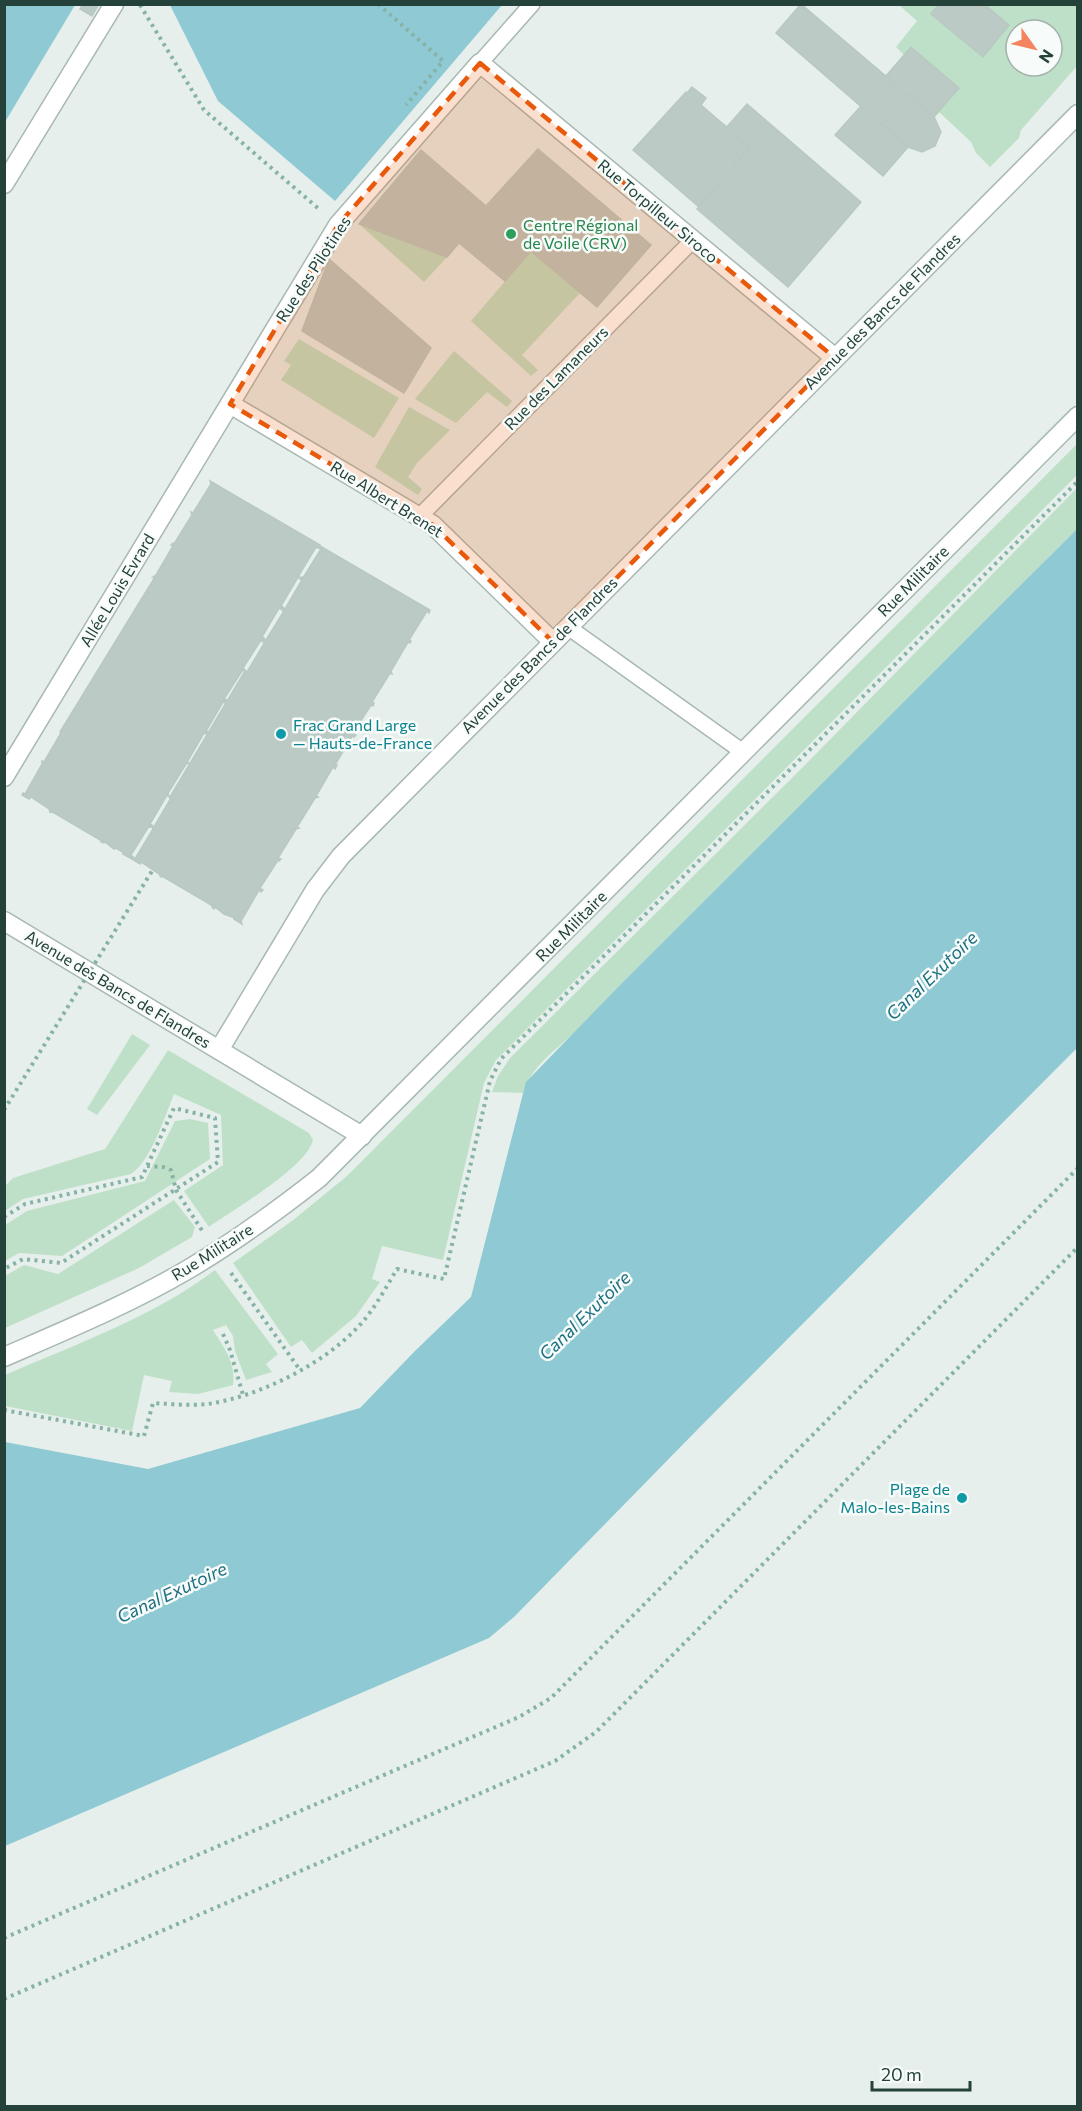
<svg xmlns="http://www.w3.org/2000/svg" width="1082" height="2111" viewBox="0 0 1082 2111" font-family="Commissioner,sans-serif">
	<rect width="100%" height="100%" fill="#e6efeb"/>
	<!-- green -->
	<g fill="#bfe0c8" fill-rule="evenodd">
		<path d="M899,5h178v61l-56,64 -2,8 -29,29 -14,-14 -5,-11 -32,-30 20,-24 -47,-41 -8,8 -8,-8 21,-26zM1016,30h36v36h-36z"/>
		<polygon points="359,224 447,257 424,282"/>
		<polygon points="531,251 580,293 522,355 538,370 531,376 471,321"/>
		<polygon points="299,339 399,398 374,438 281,380 291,365 284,361"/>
		<polygon points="454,351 512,401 507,407 487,392 456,423 415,399"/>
		<polygon points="409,407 450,430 417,463 408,477 422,489 418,495 375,467"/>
		<polygon points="1077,444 1077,475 496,1060 484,1083 443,1260 382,1246 372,1279 380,1282 356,1316 312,1353 302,1340 291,1347 233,1263 292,1221 347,1176"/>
		<path d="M1077,488v41l-456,455c-15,15 -28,30 -43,45 -18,18 -49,38 -54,64l-32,-1 6,-16 12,-18 295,-293z"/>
		<polygon points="132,1034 150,1045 97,1115 87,1109"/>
		<path d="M168,1050l141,83 4,7c-6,27 -80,70 -104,87l-25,-36 39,-26 -2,-50 -47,-21c-9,22 -23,67 -43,80l-108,25 -18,12v-25l8,-8 92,-29z"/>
		<polygon points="190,1119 208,1123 210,1159 62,1256 19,1253 5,1261 5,1225 27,1211 145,1181 175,1121"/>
		<polygon points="174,1200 195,1227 192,1237 139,1268 5,1328 5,1276 24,1265 58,1274"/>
		<path d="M215,1270l63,84 -12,10 6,8 -26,8 -11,-29 -2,-15 -7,-11 -13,5c11,18 23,32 20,55l-35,9 -29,-2 3,-11 -28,-6 -12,56 -127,-25v-31c71,-31 148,-58 210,-105z"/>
	</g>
	<!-- water -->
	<g fill="#8ec9d4">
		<polygon points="5,4 75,5 5,122 4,5"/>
		<polygon points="170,5 502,5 335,201 218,101"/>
		<polygon points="1077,529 1077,1048 698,1429 514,1617 489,1638 5,1846 5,1442 148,1469 360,1408 415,1351 471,1297 526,1082 621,984"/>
	</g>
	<!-- building -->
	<g fill="#bbcac4" stroke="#b8c9c2" stroke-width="1.5">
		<polygon points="83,4 99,4 92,16 80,9"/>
		<polygon points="801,4 934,117 941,132 935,146 922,152 908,147 776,33"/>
		<polygon points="939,4 984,4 1009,25 983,57 931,14"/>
		<polygon points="911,47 959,88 934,117 886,76"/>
		<polygon points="692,87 706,98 701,105 750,147 699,207 633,150 686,92 687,93"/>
		<polygon points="747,104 861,202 788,287 697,209 750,147 726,128"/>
		<polygon points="861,106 908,147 883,176 835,135"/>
		<polygon points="538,149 651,245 597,307 531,251 505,281 459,243 447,257 359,224 421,150 486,206"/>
		<polygon points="329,259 431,348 404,393 302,331"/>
		<polygon points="210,481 320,545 318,548 316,547 299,575 300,578 298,577 281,606 283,607 281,609 279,608 262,637 264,638 262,641 261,640 243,668 245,670 242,671 224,699 227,700 225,703 223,702 206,731 208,732 207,734 204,733 187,762 189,763 186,764 168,793 169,797 167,795 150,824 152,825 151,827 149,826 131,855 133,857 132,859 123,854 124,853 116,848 114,849 105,842 104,843 101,842 102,841 51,811 50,812 49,809 31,797 29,799 22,795 23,793 25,794 42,764 42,761 44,762 61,733 60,732 155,577 153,577 156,575 173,546 171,545 173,543 174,544 192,515 191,512 193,513 211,484"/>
		<polygon points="320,546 430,610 429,613 427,611 409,640 411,641 410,643 408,642 391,671 392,674 390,673 372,702 374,703 373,706 371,705 353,733 356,735 354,737 352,736 335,765 337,765 335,769 333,767 316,796 318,797 315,798 297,827 299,828 296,829 278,858 281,859 279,861 278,860 260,888 263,890 261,892 259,890 241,921 242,924 234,919 235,918 224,914 215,907 214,909 212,907 213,906 162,876 161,877 159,874 141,862 140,864 132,859 133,857 135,859 153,829 152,826 154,827 171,798 170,797 245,671 247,672 265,642 263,642 264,639 266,640 284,611 282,610 283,608 285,609 302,580 300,579 302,577 303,578 321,549 319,548"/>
	</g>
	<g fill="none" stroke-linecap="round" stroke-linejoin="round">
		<!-- lane casing -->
		<g stroke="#a8b8b2" stroke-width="18">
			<g id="lane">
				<polyline points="480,63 532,4"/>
				<polyline points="420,516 693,240"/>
				<polyline points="568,627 743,752"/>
			</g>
		</g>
		<!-- street casing -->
		<g stroke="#a8b8b2" stroke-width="21">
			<g id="street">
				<polyline points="4,184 114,4"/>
				<polyline points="230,404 433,525 553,642"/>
				<polyline points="4,777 338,225 480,63 835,358"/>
				<polyline points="4,921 362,1136"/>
				<polyline points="219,1050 315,890 341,856 1078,114"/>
				<path d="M4,1357c62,-27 125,-53 183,-87 46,-27 90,-59 132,-92l759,-762"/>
			</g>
		</g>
		<!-- path -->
		<g stroke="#86b3a5" stroke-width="4" stroke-dasharray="3 4.5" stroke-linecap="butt">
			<polyline points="378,4 443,61 406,105"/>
			<polyline points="140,5 204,110 319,209"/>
			<polyline points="147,1166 163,1167 171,1170 176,1190 203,1232"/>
			<polyline points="4,1217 25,1204 142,1177 174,1108 215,1118 218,1162 61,1263 23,1259 4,1269"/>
			<polyline points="231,1273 300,1370"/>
			<polyline points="223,1334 230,1350 243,1395"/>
			<path d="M4,1410l140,26 9,-33c18,1 37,3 55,1 52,-8 114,-39 150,-77 16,-17 27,-38 39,-58l47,10 46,-198 11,-22 577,-578"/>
			<polyline points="4,1938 519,1717 551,1698 1078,1168"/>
			<polyline points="4,1999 555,1761 596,1732 1078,1247"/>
		</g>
		<!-- lane -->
		<use href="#lane" stroke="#fff" stroke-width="15"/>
		<!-- street -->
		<use href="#street" stroke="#fff" stroke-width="18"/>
		<!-- path-bridge -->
		<polyline stroke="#86b3a5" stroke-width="4" stroke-dasharray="3 4.5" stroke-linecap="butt" points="4,1110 152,871"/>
	</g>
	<!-- marked area -->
	<path fill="#e8590c" fill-opacity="0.2" stroke="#e8590c" stroke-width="4.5" stroke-dasharray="12 8" stroke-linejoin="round" d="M480,63l355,295 -282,284 -120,-117 -203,-121 108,-179z"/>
	<!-- markers -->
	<circle fill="#2e9e5b" stroke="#f7fbf9" stroke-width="2" cx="511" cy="234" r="6"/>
	<g fill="#0f9aa8" stroke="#f7fbf9" stroke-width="2">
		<circle cx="281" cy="734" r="6"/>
		<circle cx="962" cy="1498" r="6"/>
	</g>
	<g text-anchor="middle" stroke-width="5" stroke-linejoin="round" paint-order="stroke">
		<!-- street labels -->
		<g font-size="16" fill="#24423a" stroke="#f7fbf9">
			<text transform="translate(658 211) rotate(40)" y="6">Rue Torpilleur Siroco</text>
			<text transform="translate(313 269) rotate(-57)" y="6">Rue des Pilotines</text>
			<text transform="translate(882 311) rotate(-45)" y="6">Avenue des Bancs de Flandres</text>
			<text transform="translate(556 378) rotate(-45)" y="6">Rue des Lamaneurs</text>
			<text transform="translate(387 499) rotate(32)" y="6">Rue Albert Brenet</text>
			<text transform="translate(913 581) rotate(-45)" y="6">Rue Militaire</text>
			<text transform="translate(117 590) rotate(-59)" y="6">Allée Louis Evrard</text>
			<text transform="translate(539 655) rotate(-45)" y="6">Avenue des Bancs de Flandres</text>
			<text transform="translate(571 926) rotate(-45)" y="6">Rue Militaire</text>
			<text transform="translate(118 989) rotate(31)" y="6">Avenue des Bancs de Flandres</text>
			<text transform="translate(212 1252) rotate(-32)" y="6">Rue Militaire</text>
		</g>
		<!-- leisure labels -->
		<g font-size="16" fill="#27864d" stroke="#f7fbf9" text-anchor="start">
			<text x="523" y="231">Centre Régional<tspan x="523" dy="18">de Voile (CRV)</tspan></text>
		</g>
		<!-- culture labels -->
		<g font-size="16" fill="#0d838f" stroke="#f7fbf9" text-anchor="start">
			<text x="293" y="731">Frac Grand Large<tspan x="293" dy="18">— Hauts-de-France</tspan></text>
			<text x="950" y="1495" text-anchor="end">Plage de<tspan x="950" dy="18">Malo-les-Bains</tspan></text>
		</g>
		<!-- water labels -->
		<g font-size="18" font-style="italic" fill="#1c6f80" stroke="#f7fbf9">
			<text transform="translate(932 976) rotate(-44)" y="6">Canal Exutoire</text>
			<text transform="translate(585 1316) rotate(-44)" y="6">Canal Exutoire</text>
			<text transform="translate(172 1593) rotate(-25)" y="6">Canal Exutoire</text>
		</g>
	</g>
	<!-- border -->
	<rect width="1082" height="2111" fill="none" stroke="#24423a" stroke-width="12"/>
	<!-- north arrow -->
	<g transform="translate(1034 48) rotate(124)"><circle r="28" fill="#f7fbf9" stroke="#a3b1ad" stroke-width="1.5"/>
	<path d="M0-4.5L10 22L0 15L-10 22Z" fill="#f4845f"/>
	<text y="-9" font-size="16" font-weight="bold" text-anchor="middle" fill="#24423a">N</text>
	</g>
	<!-- scale -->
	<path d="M872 2081v9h98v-9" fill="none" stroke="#24423a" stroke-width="3"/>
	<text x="881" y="2081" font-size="18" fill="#24423a" stroke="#f7fbf9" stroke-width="4.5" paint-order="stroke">20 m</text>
</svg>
